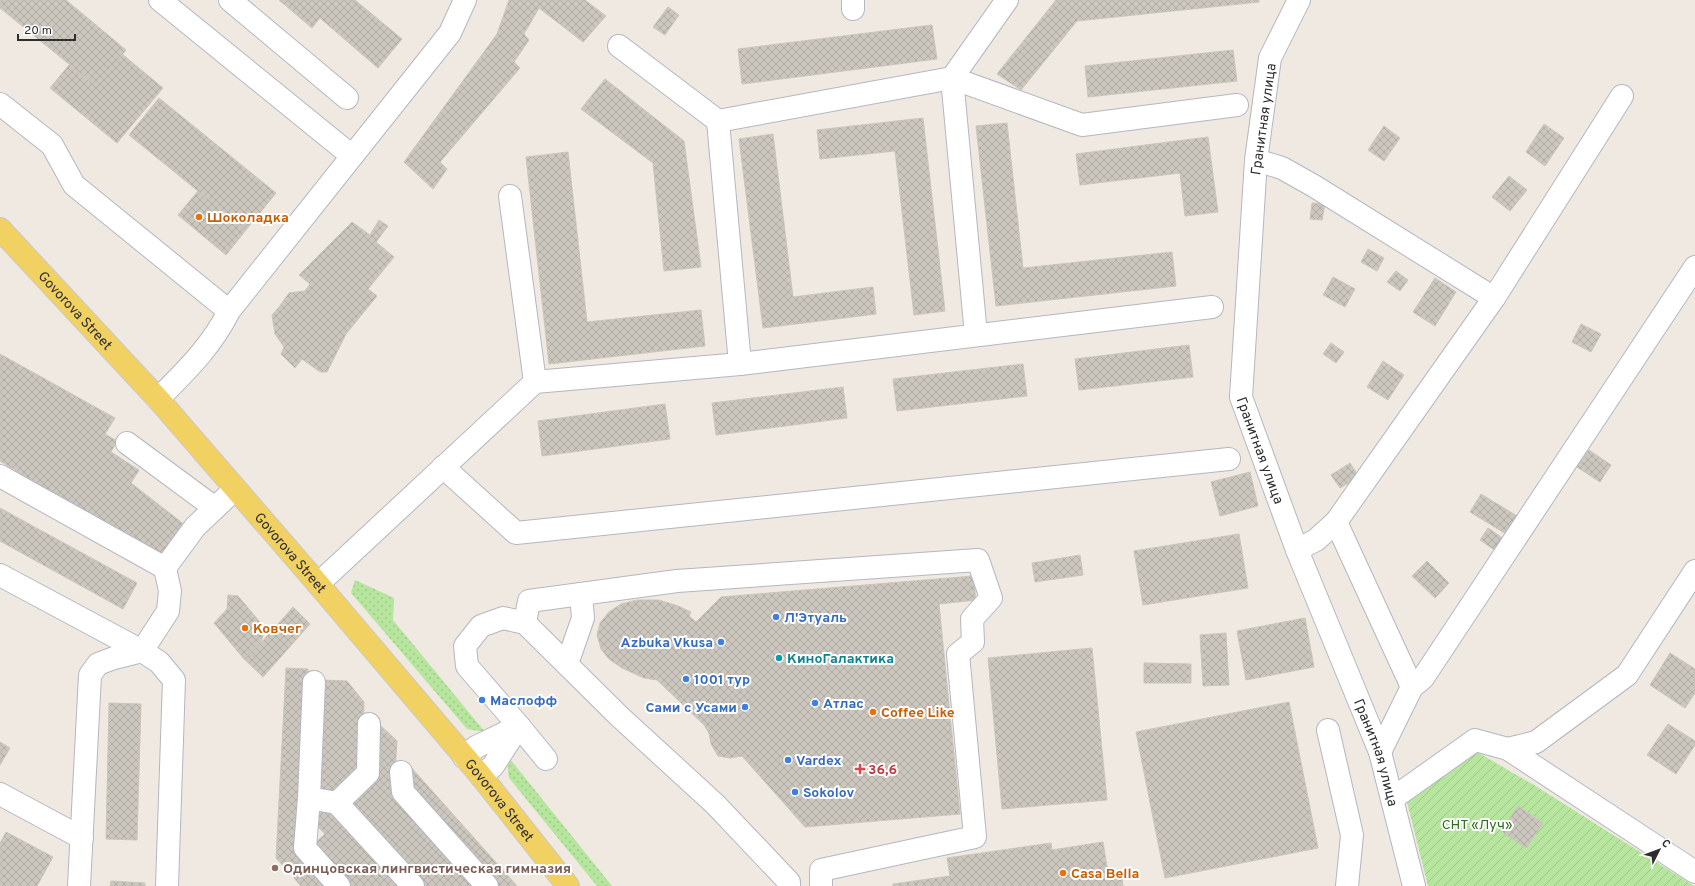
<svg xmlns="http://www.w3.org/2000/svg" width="1695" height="886" viewBox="0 0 1695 886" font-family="Overpass,sans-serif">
	<defs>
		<pattern id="grass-dots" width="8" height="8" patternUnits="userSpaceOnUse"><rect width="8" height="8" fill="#b6e59e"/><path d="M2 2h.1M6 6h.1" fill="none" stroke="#9dc588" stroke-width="1.8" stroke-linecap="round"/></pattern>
		<pattern id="garden-furrows" width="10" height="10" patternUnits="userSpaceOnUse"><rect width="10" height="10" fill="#b6e59e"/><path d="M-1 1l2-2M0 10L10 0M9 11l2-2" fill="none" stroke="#9dc588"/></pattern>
		<pattern id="building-cross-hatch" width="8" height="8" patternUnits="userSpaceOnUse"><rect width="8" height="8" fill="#cbc7bf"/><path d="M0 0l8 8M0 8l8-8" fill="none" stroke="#afaba4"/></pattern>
	</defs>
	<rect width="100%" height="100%" fill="#efe9e1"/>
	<!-- grass -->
	<g fill="url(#grass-dots)">
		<polygon points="355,580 394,598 393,620 485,732 467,729 351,593"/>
		<polygon points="506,754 612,886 597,886 509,778"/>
	</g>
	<!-- garden -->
	<polygon fill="url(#garden-furrows)" points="1470,748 1534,785 1694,886 1428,886 1407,802"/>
	<!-- building -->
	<g fill="url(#building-cross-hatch)" stroke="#cbc5ba">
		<polygon points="0,0 66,0 126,50 96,86 0,8"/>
		<polygon points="279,0 355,0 402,39 378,68 320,18 312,28"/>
		<polygon points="509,0 585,0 606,16 583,42 539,8 524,34 529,40 514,62 520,68 440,162 447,169 433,189 404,162 497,34"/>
		<polygon points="1056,0 1259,0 1259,2 1077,21 1021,90 997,74"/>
		<polygon points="668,7 679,15 665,35 653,27"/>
		<polygon points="932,25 937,59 742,84 738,49"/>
		<polygon points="1233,50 1237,81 1088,97 1085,66"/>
		<polygon points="122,54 163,88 117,143 50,88 69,65 96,86"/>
		<polygon points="605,79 684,141 701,267 664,271 653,163 581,109"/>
		<polygon points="159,98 276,193 246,230 129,135"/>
		<polygon points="923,118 945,311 914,315 895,151 820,159 817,130"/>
		<polygon points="1007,123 1023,268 1172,252 1176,286 996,306 976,126"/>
		<polygon points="1544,124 1564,138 1545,166 1526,152"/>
		<polygon points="1384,126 1400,138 1384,161 1368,150"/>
		<polygon points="773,134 793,297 873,287 876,314 763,328 739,139"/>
		<polygon points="1208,137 1218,212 1185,216 1180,173 1080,185 1076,154"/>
		<polygon points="568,152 587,322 701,310 705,346 549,364 526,157"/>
		<polygon points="1509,176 1527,190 1510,211 1492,197"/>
		<polygon points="198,191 246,230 226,255 178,215"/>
		<polygon points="1312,203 1325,204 1322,220 1310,219"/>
		<polygon points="379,220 388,226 376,242 394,257 368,289 377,296 346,334 327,372 320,372 302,359 295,368 281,354 284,347 275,334 272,315 279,307 289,293 305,291 310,284 299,275 352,222 370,235"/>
		<polygon points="1368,249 1384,258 1377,271 1361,262"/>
		<polygon points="1396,271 1408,280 1400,291 1387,282"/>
		<polygon points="1333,277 1355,289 1345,307 1323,295"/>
		<polygon points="1435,278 1456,292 1435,326 1413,312"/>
		<polygon points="1581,324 1601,334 1591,352 1572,342"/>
		<polygon points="1331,343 1344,352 1336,363 1323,354"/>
		<polygon points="1189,345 1193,377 1079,390 1075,359"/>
		<polygon points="0,354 115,418 105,434 117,441 111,452 139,470 131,483 185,525 164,559 0,461"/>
		<polygon points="1383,361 1404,375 1388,400 1367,387"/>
		<polygon points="1023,364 1027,396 897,411 893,379"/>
		<polygon points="843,387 847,418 716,435 712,403"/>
		<polygon points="665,404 670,439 542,456 538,421"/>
		<polygon points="1589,450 1611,465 1600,482 1577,467"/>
		<polygon points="1350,463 1359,477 1340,488 1331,475"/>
		<polygon points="1250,472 1258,506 1220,516 1211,482"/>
		<polygon points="1481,494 1522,519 1511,537 1470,512"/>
		<polygon points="0,508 137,583 123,609 0,541"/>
		<polygon points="1488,528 1504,539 1496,551 1480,540"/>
		<polygon points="1239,534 1248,588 1143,605 1134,551"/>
		<polygon points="1080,555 1083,575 1035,582 1032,563"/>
		<polygon points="1427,561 1449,583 1435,598 1412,576"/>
		<polygon points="973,576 976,600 939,604 960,814 805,827 742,756 730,758 718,756 711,744 709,733 704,725 657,680 644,678 622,668 609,659 601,649 597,635 600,623 609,612 621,604 637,600 659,600 678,606 691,612 689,616 696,622 721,597"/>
		<polygon points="228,595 238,596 265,628 261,643 244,659 214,623 227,609"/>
		<polygon points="293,607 310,624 263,677 244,659 261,643"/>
		<polygon points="1305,618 1314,667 1246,680 1237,631"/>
		<polygon points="1226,633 1229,685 1203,686 1200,635"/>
		<polygon points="1092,648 1107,800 1002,809 988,658"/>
		<polygon points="1670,653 1695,669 1695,693 1685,708 1650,685"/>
		<polygon points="1144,663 1191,664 1191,683 1144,683"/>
		<polygon points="286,668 308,669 297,851 328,886 301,886 276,858"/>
		<polygon points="323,680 347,681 364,702 362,771 340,793 316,792"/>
		<polygon points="1289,702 1318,848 1165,878 1136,732"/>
		<polygon points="109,703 141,704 137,840 106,839"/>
		<polygon points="379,724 397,741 394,790 481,886 423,886 347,803"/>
		<polygon points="1668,724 1695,741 1695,745 1676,774 1647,755"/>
		<polygon points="0,742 10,748 0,765"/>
		<polygon points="409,765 517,886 494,886 410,792"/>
		<polygon points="329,804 404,886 349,886 312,846 325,834 312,821"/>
		<polygon points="1518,806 1543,823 1526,848 1501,831"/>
		<polygon points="6,832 53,857 37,886 0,886 0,843"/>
		<polygon points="1103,842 1108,873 1121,871 1123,886 893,886 893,884 950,876 947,858 1051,843 1052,850"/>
		<polygon points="111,881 145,883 145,886 110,886"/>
	</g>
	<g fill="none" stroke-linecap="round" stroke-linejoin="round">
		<!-- minor casing -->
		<g stroke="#b4b7c1" stroke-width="24">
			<g id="minor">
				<polyline points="160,0 352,156"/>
				<polyline points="230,0 347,98"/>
				<polyline points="853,0 853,9"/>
				<path id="s1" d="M1299,0l-29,58 -14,102 -15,237 56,153 83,202 34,134"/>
				<polyline points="619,46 718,121 740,364"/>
				<polyline points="0,104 52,145 74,185 229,311"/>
				<polyline points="718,121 952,78 1082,125 1237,105"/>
				<polyline points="1256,160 1282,168 1314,186 1494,298"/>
				<polyline points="510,196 535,382"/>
				<polyline points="976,335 952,78 1007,0"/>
				<path d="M158,399c27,-27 54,-53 71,-88l221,-278 15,-33"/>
				<polyline points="127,443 215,508"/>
				<polyline points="443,467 516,533 1229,459"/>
				<polyline points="0,476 165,568 195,527 235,489"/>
				<polyline points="1336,522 1412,687 1380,752"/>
				<polyline points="1297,550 1316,540 1336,522 1494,298 1622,96"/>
				<polyline points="0,575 142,651 168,611 170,591 165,568"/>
				<polyline points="318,584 535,382 740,364 1212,307"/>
				<polyline points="525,623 529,601 677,581 978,560 991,598 972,619 973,642 958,654 975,837 821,870 821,886"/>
				<polyline points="567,664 583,618 581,594"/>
				<polyline points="314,682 309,798 337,803"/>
				<polyline points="1412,687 1423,678 1695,267"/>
				<polyline points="369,724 368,773 337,803 413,886"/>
				<polyline points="1328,730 1352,835 1347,886"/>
				<polyline points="1508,749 1536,742 1627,675 1695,571"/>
				<polyline points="464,757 476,747 519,726 467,666 465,646 481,626 503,618 525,623 620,717 715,804 789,882 789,886"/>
				<polyline points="401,772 403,792 487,886"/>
				<polyline points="481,776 493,766 519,726 546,759"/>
				<polyline points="0,794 82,838"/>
				<polyline points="309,798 305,848 339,886"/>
				<polyline points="1392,799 1475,740 1508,749 1695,872"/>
				<polyline points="79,886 90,675 98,664 114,658 142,651 159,662 174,680 167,886"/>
			</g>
		</g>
		<!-- major casing -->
		<g stroke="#c9c9c9" stroke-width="24">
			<g id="major">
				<path id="s2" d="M0,229l158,170 160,185 163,192 87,110"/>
			</g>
		</g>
		<!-- minor -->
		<use href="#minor" stroke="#fff" stroke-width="22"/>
		<!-- major -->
		<use href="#major" stroke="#f2d163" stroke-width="22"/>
	</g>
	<!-- markers -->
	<g fill="#e8710a" stroke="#fff" stroke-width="1.5">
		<circle cx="199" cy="217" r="4"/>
		<circle cx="245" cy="628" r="4"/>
		<circle cx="873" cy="712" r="4"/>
		<circle cx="1063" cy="873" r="4"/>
	</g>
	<g fill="#3f7fe0" stroke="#fff" stroke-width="1.5">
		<circle cx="776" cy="617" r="4"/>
		<circle cx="721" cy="642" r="4"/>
		<circle cx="686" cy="679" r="4"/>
		<circle cx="482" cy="700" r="4"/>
		<circle cx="815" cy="703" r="4"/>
		<circle cx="745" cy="707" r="4"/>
		<circle cx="788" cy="760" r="4"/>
		<circle cx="795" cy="792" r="4"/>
	</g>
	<circle fill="#0f9aa8" stroke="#fff" stroke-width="1.5" cx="779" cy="658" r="4"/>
	<path fill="#e0444e" stroke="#fff" stroke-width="1.5" d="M858 763h4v4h4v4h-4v4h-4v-4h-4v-4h4z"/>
	<circle fill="#8d6e63" stroke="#fff" stroke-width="1.5" cx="275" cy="868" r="4"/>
	<g text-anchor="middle" stroke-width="4" stroke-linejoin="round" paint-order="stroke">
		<!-- street labels -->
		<g font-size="14" fill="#2e2e2e" stroke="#fff">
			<text transform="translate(1263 119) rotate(-82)" y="5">Гранитная улица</text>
			<text dy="5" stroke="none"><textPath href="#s2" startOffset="111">Govorova Street</textPath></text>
			<text dy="5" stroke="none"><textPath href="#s1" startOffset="462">Гранитная улица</textPath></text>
			<text dy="5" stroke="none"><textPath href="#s2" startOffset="435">Govorova Street</textPath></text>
			<text dy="5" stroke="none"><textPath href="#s1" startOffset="786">Гранитная улица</textPath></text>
			<text dy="5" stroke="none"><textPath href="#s2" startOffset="759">Govorova Street</textPath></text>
		</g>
		<!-- food labels -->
		<g font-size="14" font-weight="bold" fill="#c56008" stroke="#fff" text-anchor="start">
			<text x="207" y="222">Шоколадка</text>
			<text x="253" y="633">Ковчег</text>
			<text x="881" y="717">Coffee Like</text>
			<text x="1071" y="878">Casa Bella</text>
		</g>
		<!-- shop labels -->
		<g font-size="14" font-weight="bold" fill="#366cbe" stroke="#fff" text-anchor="start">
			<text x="784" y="622">Л'Этуаль</text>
			<text x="713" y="647" text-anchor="end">Azbuka Vkusa</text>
			<text x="694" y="684">1001 тур</text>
			<text x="490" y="705">Маслофф</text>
			<text x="823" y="708">Атлас</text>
			<text x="737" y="712" text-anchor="end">Сами с Усами</text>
			<text x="796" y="765">Vardex</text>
			<text x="803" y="797">Sokolov</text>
		</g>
		<!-- culture labels -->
		<g font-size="14" font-weight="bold" fill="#0d838f" stroke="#fff" text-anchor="start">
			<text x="787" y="663">КиноГалактика</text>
		</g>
		<!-- health labels -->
		<g font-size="14" font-weight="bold" fill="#be3a42" stroke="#fff" text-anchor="start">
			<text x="868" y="774">36,6</text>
		</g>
		<!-- park labels -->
		<g font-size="14" fill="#2c6e1b" stroke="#fff">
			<text x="1477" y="829">СНТ «Луч»</text>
		</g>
		<!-- education labels -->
		<g font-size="14" font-weight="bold" fill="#785e54" stroke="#fff" text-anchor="start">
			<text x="283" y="873">Одинцовская лингвистическая гимназия</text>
		</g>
	</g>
	<!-- north arrow -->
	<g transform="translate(1659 850) rotate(48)" stroke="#ffffff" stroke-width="3" paint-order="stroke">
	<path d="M0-3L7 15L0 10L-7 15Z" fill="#2e2e2e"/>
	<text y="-6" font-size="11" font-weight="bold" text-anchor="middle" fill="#2e2e2e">С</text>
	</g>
	<!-- scale -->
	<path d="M18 34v6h57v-6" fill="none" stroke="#2e2e2e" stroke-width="2"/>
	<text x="24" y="34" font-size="12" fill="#2e2e2e" stroke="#ffffff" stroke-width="3" paint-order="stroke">20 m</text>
</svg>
